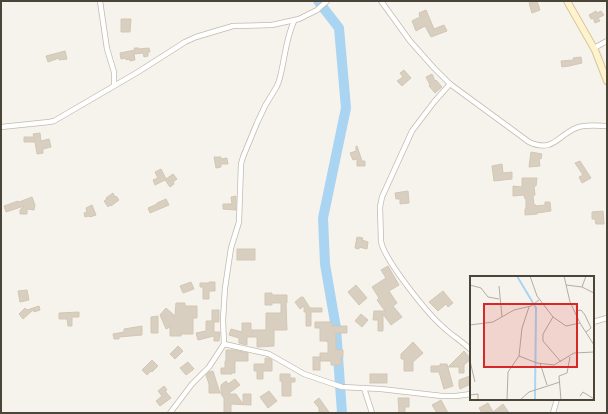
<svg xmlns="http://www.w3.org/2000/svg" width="608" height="414" viewBox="0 0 608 414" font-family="Figtree,sans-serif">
	<rect width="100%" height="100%" fill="#f6f3ec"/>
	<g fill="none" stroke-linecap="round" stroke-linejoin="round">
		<!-- river -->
		<polyline stroke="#a9d4f2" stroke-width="10" points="318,1 339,28 346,108 323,218 325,264 336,328 342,413"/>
	</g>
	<!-- building -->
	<g fill="#d8cfc1" stroke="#d3c7b4">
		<polygon points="536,1 537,1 540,10 532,13 529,3"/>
		<polygon points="426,10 434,29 444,25 447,31 431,37 425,26 416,31 412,21 420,17 419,13"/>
		<polygon points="596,11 597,13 601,11 604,15 598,18 600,21 595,23 593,18 591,19 589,15"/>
		<polygon points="121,19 131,19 130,32 121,32"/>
		<polygon points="134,48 139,48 139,49 149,48 150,52 148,52 148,56 144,57 143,53 134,54 135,60 130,61 129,59 126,60 126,58 121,59 120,53 135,50"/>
		<polygon points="65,51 67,59 59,60 59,58 48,62 46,56"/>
		<polygon points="581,57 582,63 569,66 562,67 561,61 574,60 573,58"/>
		<polygon points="404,70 411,78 402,86 397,81 403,77 400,73"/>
		<polygon points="432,74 435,81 436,80 442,87 435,93 429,86 430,85 426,77"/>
		<polygon points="40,133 41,141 49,139 51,147 43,149 43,153 37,154 35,142 24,142 24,137 34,137 33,134"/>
		<polygon points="356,146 357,146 362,161 365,161 365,166 357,166 357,159 353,160 350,153 356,151"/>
		<polygon points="531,152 542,154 541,159 539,158 540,166 529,167"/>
		<polygon points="214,157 221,157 221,159 227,158 228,164 221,164 221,167 216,168"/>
		<polygon points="580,161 591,178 582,183 579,177 583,175 575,163"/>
		<polygon points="502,164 503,173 512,172 512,179 494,181 492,166"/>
		<polygon points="161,169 166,179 173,174 177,179 173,182 174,184 170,187 165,180 155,185 153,180 158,178 155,172"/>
		<polygon points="522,178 537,178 536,186 534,186 535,195 533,196 534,205 536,205 536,206 545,205 545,202 550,202 551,211 537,213 537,214 525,215 525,209 526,209 526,198 525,199 524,195 513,196 513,186 522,187"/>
		<polygon points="408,191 409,203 400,204 400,199 396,199 395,193"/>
		<polygon points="113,193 115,197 116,196 119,200 111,206 110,205 108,207 104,201 107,199 106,198"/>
		<polygon points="236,196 236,210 223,209 223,204 232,204 231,197"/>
		<polygon points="32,197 35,205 34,210 27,209 27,214 20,214 20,210 24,206 6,212 4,206 18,201 19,202"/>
		<polygon points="166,199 169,205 150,213 148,208 157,204 157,203"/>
		<polygon points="92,205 96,215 90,217 89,216 85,217 84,213 87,212 86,208"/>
		<polygon points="603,211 604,224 596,224 595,219 592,219 592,212"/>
		<polygon points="357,237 363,238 362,240 368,242 367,249 359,247 359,249 355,248"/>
		<rect x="237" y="249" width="18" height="11"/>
		<polygon points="388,266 399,285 389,291 397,303 393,306 402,317 391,325 383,314 383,331 378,331 378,320 373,320 374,311 385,311 377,300 379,298 372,287 386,278 381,270"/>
		<polygon points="191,282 194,289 183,293 180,286"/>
		<polygon points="209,282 215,282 215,291 209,291 209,299 203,299 203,287 200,287 200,283 209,283"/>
		<polygon points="356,285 367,298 359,305 348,292"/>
		<polygon points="27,290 29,300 20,302 18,291"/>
		<polygon points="443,291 453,303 448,307 446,304 438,311 429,302"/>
		<polygon points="265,293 272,293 272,295 287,295 287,303 286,303 287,330 274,330 274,346 257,347 257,337 247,337 247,345 239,343 239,338 229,335 231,329 242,332 242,323 251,323 251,330 266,330 266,313 281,313 281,303 272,303 272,305 265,305"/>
		<polygon points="301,297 303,297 310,308 322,308 322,312 311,312 311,326 306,326 306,312 304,312 304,306 300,309 295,302"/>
		<polygon points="176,303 185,303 185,306 197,306 197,318 193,318 193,334 181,334 181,336 170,336 170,327 166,329 160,315 166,308 175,316"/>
		<polygon points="39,306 40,310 34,312 33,310 23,319 19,314 25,308 27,310"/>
		<polygon points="212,310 219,310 219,322 214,322 214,332 220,332 219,341 214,341 214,336 198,340 196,333 206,331 206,321 212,321"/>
		<polygon points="79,312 79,317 72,317 72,326 68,326 67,319 59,319 59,313"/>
		<polygon points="361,314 368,320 362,327 355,321"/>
		<polygon points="158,316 158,333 151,333 151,317"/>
		<polygon points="315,322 332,322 332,326 347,326 347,333 336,333 336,350 343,350 343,357 341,357 341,365 331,365 331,361 320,361 320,353 328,353 328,342 327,342 327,341 320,341 320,328 315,328"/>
		<polygon points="142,326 142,335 119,337 119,339 114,339 113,334 124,332 124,329"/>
		<polygon points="413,342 423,353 413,362 413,371 404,371 404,359 401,359 401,354"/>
		<polygon points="178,346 183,351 175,359 170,354"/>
		<polygon points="226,350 234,350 248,353 248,361 235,361 235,373 231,373 232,374 221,374 221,368 225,368 225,361 226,361"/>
		<polygon points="464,351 471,359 464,365 464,373 459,373 459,367 448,367"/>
		<rect x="313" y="357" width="7" height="13"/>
		<polygon points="265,358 269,358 272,360 272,371 263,371 263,379 257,379 257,371 254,371 254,364 265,364"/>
		<polygon points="152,360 158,366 152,372 151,371 147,375 142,370"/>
		<polygon points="188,362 194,369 186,375 180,368"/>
		<polygon points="440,364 447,364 453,386 444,389 439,372 431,372 431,366 440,366"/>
		<polygon points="213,371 219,390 220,393 209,393 209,384 206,375 209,372"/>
		<polygon points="280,374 290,374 290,378 295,378 295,382 291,382 291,396 282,396 282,381 280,381"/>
		<rect x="370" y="374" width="17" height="9"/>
		<polygon points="470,376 471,379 471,384 460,389 459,386 459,380"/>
		<polygon points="235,379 240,385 228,394 236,394 243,404 243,394 251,394 251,405 231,404 231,413 224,413 224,398 221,394 221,385 226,381 228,384"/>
		<polygon points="164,386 167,390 165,391 171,398 160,406 156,401 162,396 158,391"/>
		<polygon points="269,391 277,401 268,408 260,397"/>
		<polygon points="319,398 329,412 319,412 319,408 314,402"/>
		<polygon points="398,398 409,398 409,407 405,407 405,413 399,413"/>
		<polygon points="441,400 448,413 437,413 432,405"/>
		<polygon points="488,403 493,412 503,404 509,413 482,413 479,408"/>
	</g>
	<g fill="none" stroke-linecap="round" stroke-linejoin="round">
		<!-- street casing -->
		<g stroke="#c2bbae" stroke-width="6">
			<g id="street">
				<polyline points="100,1 107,49 114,72 114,85"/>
				<path d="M381,1l29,40 24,27 16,16 79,58c24,11 28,-6 47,-14 9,-4 22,-2 31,-2"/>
				<polyline points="594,48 607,41"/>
				<path d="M450,84l-16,18 -22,29 -30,66 -2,10 1,34c2,17 46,72 61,85 9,9 20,15 29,24"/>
				<polyline points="1,127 49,122 54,121 138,72 185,42 196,37 233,26 272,25 299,19 317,10 327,1"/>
				<polyline points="593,322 607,318"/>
				<polyline points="224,344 269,354 304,374 342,387 381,389 442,396 456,396 471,394"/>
				<polyline points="364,388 372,413"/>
				<path d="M170,413l22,-29 17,-17 15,-23 -1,-24 2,-32 6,-40 8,-26 2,-58 2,-7 14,-34 8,-17 12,-20 2,-5c6,-21 6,-40 15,-60"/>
				<polyline points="553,413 557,399"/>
			</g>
		</g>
		<!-- secondary casing -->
		<g stroke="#d6c79b" stroke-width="8">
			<polyline id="secondary" points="567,1 595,50 607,81"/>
		</g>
		<!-- street -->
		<use href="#street" stroke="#fff" stroke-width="4.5"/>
		<!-- secondary -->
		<use href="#secondary" stroke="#fff3cd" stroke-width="6"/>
	</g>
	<!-- overview -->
	<g transform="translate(470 276)">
		<rect width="124" height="124" fill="#f6f3ec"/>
		<path fill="none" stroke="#a9d4f2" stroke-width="2" d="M47,0l19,32 -1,92"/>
		<path fill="none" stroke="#b2ada4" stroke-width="1" d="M60,0l7,20 16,21 13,9 14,-3M94,0l6,26 10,21 14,22M0,9l11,3 7,9 11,2M96,9l16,2 4,-11M29,10l3,31M112,11l12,6M106,35l5,-1 4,5 6,13 -5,4M83,41l-10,17v7l18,21M0,49l23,-3 21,-12 17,-4 8,-6M49,80l18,7 17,2 20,-12 20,-1M0,85l5,21M70,87l7,22M0,119l8,-1v6M110,120l3,-4 11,7M37,124l1,-28 11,-16 3,-28 7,-21M50,124l9,-8 31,-10M91,124l-2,-24 8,-3 3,-16"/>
		<path fill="#d62828" fill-opacity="0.15" stroke="#d62828" stroke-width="2" d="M14,28h93v63h-93z"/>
		<rect width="124" height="124" fill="none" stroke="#4b4439" stroke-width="2"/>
	</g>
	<!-- border -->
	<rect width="608" height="414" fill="none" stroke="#4b4439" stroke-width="4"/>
</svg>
